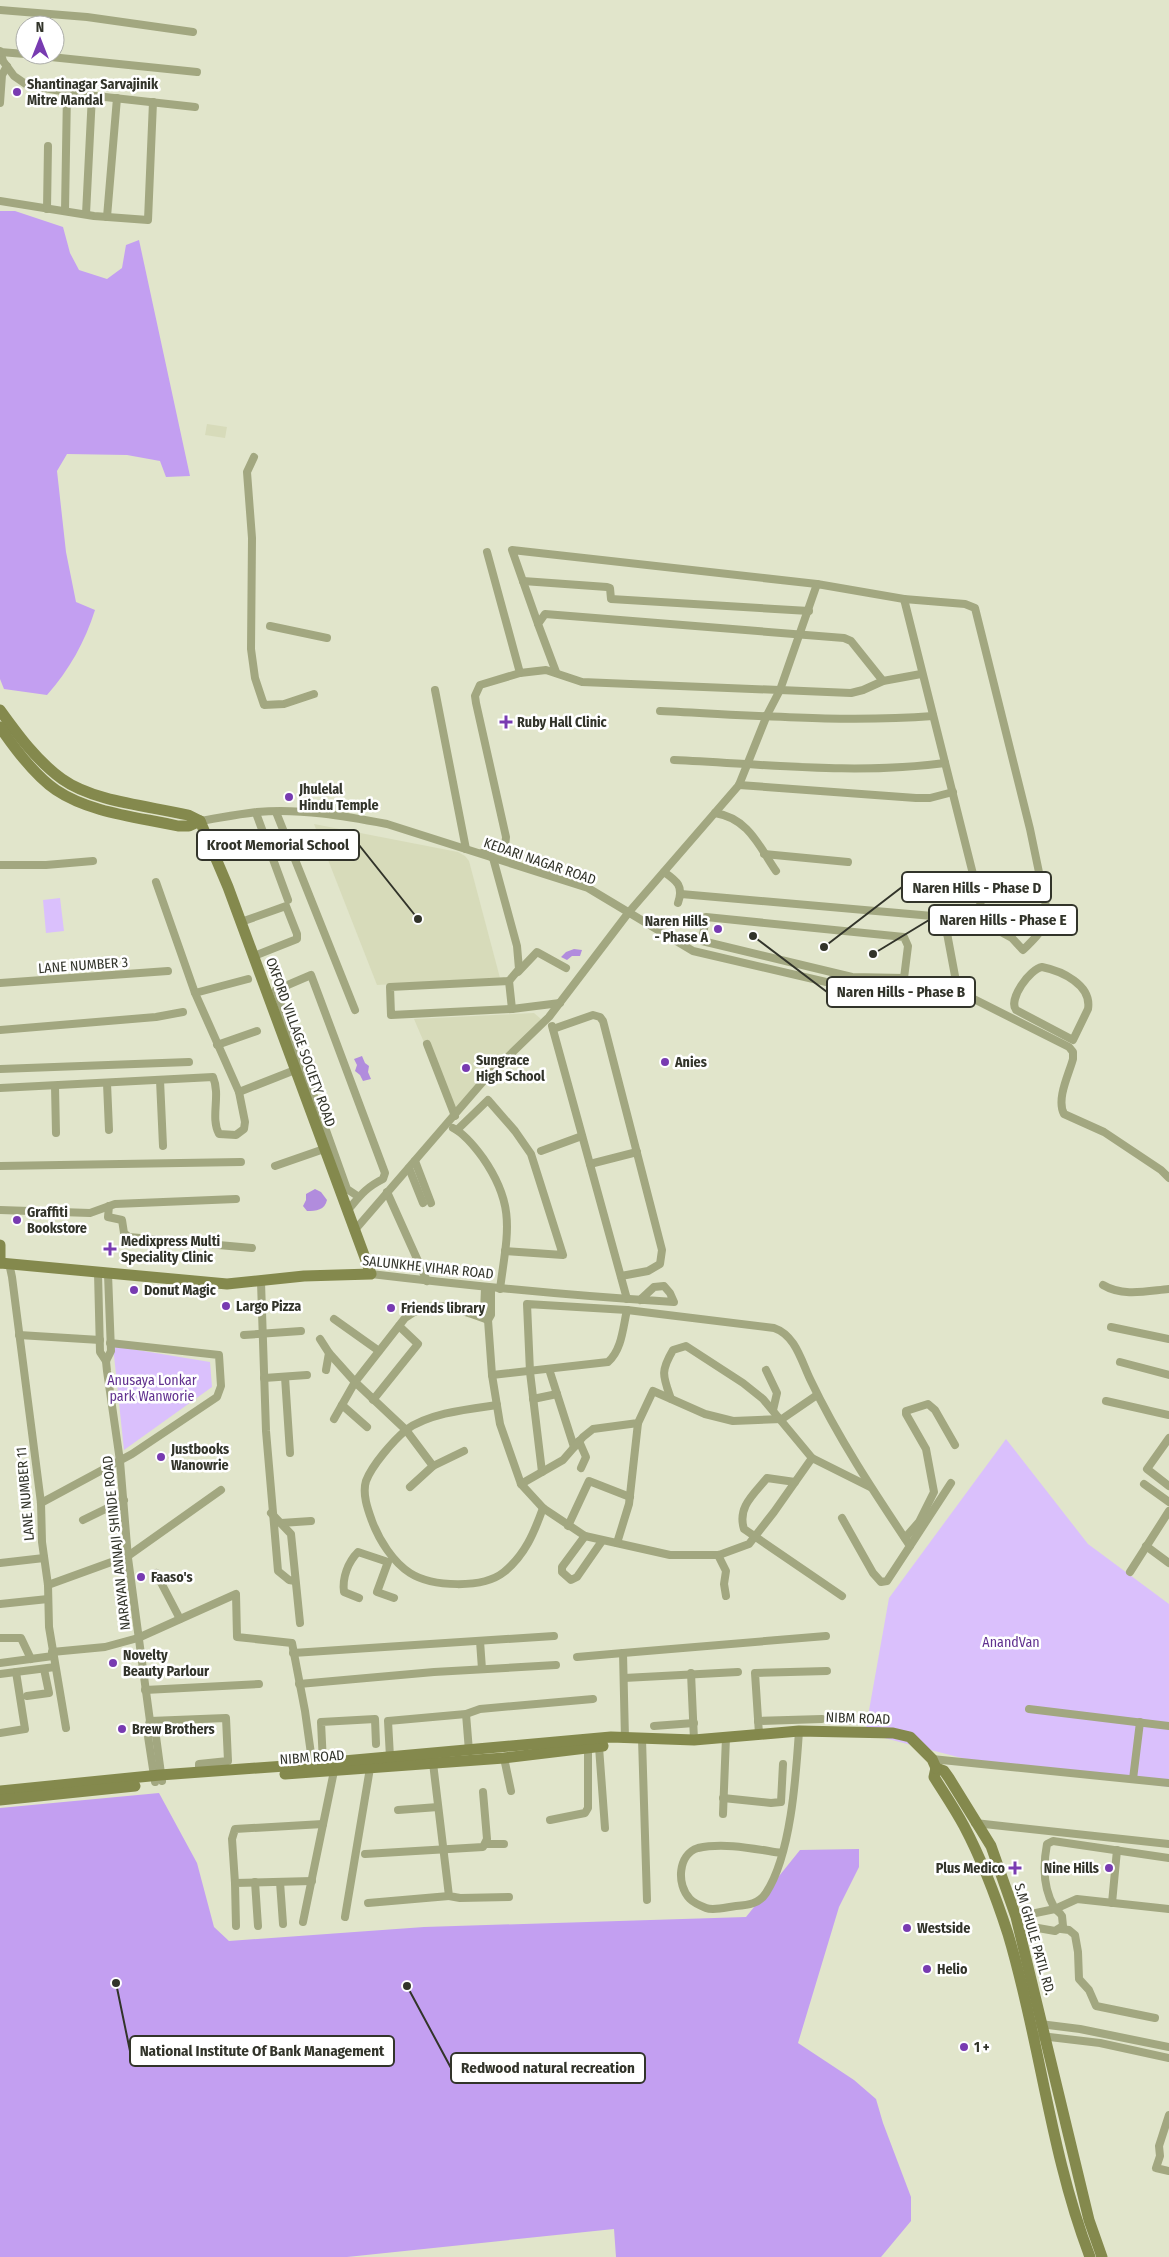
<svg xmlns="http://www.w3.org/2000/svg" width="1169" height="2257" viewBox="0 0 1169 2257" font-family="'Fira Sans Condensed',sans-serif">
	<rect width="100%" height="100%" fill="#e1e5cb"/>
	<!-- built -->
	<g fill="#d7dbba">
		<polygon points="207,424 227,427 225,438 205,435"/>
		<polygon points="314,824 458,852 465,856 469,861 500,978 377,985"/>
		<polygon points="534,1013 541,1019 539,1023 454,1113 414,1019"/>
	</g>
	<!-- green -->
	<g fill="#dac0fc">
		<polygon points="60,898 64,931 46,933 43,900"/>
		<polygon points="113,1346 210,1362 212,1387 124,1450"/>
		<polygon points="1006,1439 1088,1544 1169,1604 1169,1787 985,1764 865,1733 889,1598"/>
	</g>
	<!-- forest -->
	<g fill="#c39ff1">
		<path d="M0,211h15l48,16 7,26 9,17 28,9 15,-11 4,-23 13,-5 51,236 -24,1 -6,-16 -33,-6 -60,-1 -10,17 9,81 10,50 19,8c-10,32 -26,60 -48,85l-43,-6 -4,-10z"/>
		<polygon points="159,1793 197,1863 214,1927 229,1941 424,1927 746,1917 800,1850 859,1849 859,1867 839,1907 798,2043 854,2080 876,2099 883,2123 911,2197 911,2221 881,2257 616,2257 614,2229 347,2257 0,2257 0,1808"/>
	</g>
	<!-- water -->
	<g fill="#b18cdd">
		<polygon points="574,949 582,950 580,956 572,956 567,960 561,957 566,952"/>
		<polygon points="362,1056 365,1063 369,1066 368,1072 371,1079 363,1081 360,1075 355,1071 357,1065 354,1059"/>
		<path d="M315,1189l6,3 6,8c-2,10 -11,11 -20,11l-4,-5 3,-6v-6z"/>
	</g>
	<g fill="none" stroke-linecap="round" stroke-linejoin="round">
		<!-- street -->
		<g stroke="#a2a780" stroke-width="8">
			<polyline points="0,10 87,17 193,32"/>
			<polyline points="0,51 3,61 14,76 27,85 78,94 195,107"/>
			<polyline points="0,52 25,54"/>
			<polyline points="31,55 197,72"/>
			<polyline points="0,103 2,75 7,66"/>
			<polyline points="0,201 94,216 148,220 153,102"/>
			<polyline points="47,209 48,146"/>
			<polyline points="65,211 67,92"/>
			<polyline points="86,214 92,95"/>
			<polyline points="107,217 117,98"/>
			<polyline points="254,457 247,472 252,538 251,649 255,678 264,705 284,704 314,694"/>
			<polyline points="487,552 520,673"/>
			<polyline points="523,581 607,587 610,588 611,599 809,611"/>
			<polyline points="538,624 512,550 817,584"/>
			<polyline points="270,626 327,638"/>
			<polyline points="556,672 538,624 545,614 844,638 851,641 883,681"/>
			<polyline points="435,690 466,849"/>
			<path d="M660,711c91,4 182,12 273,5"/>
			<path d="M674,760c90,4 182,15 271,3"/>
			<polyline points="739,785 916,798 930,798 953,792"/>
			<polyline points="276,812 355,1010"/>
			<polyline points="256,813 288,900"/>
			<path d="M715,813c33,5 44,33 61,58"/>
			<path d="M200,821c19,-3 38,-7 57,-9 43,-4 88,4 130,12l201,64 105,63 159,37 98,-1 119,60 4,5v7c-4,15 -17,40 -9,55l40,18 57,38 8,8"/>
			<path d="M482,853c12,-2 24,-2 24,-16l-30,-134 -1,-7 5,-11 40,-12 26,-3 36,12 269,11 12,-3 20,-9 38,-7"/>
			<polyline points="764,854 848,862"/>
			<polyline points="493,858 517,946 519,969 509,981 390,987 391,1015 512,1009 560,1003"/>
			<polyline points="0,865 46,865 93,861"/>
			<path d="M664,872c13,9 20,14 14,31"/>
			<polyline points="156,882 195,993"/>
			<polyline points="681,894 944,917 958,992"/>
			<polygon points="706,917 904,937 908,946 904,978 852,977 702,941"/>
			<polyline points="241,922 286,906 297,934 297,939 254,956"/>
			<path d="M947,934l34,-16v-12l-77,-307 61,5 10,4 55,221 16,77c1,23 -8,29 -23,44l-11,-12 -33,-18"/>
			<path d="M1042,967c20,4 50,18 46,42l-15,31 -57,-30c-8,-11 14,-41 26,-43z"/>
			<polyline points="518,972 537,952 566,968"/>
			<polyline points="509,981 512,1009"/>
			<polyline points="0,983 168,971"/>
			<polyline points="552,1026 627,1299"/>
			<polyline points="553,1029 593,1015 600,1017 603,1021 662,1250 660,1264 648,1271 621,1276"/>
			<polyline points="0,1030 156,1017 183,1012"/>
			<polyline points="427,1044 455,1116"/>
			<polyline points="217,1045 257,1031"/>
			<polyline points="0,1069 189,1062"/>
			<polyline points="160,1080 163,1146"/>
			<polyline points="107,1083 109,1130"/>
			<polyline points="55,1086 56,1133"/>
			<path d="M0,1088l213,-11c8,19 -3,40 6,57l17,1 8,-6 1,-7 -6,-30 -44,-99 53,-14"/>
			<polyline points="239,1092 295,1070"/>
			<path d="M453,1128c12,6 22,19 30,30 34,49 24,76 17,131"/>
			<polyline points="457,1130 488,1100 515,1131 531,1154 563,1255 505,1251"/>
			<polyline points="541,1151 582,1136"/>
			<polyline points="415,1161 431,1203"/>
			<polyline points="590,1164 637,1152"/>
			<polyline points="0,1166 241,1162"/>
			<polyline points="275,1166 324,1149"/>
			<polyline points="409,1168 423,1203"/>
			<polyline points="387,1192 427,1281"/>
			<polyline points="109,1206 108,1217 122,1220 124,1233 129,1237 252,1248"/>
			<polyline points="0,1210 90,1213 115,1204 236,1199"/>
			<path d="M347,1211c13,-15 18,-23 36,-32l2,-6 -74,-198 -35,15 71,199 12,8"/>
			<polyline points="354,1231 487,1077 549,1017 629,912 739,785 767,715 780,690 817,584 904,599"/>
			<polyline points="9,1263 12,1277 41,1503 42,1542 48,1585 49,1627 66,1728"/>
			<polyline points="98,1273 100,1352 106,1361"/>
			<polyline points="108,1274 111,1351 106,1361 107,1371 120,1461 128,1558 150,1721 147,1730 155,1782"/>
			<path d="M371,1274c101,12 201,22 303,28l-4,-9 -6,-7 -10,1 -14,13"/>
			<polyline points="261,1282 266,1431 278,1571 289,1580 295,1581"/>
			<path d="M1103,1285c20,12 44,6 66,4"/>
			<polyline points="485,1288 484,1313 488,1320"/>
			<polyline points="491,1288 491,1315 488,1320 492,1375 500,1424 521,1484 543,1508 585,1536 670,1555 719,1555 749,1544 774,1512 812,1458 870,1487"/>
			<polyline points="334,1319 379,1351"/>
			<polyline points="1111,1327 1169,1339"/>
			<polyline points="19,1335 100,1340"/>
			<polyline points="244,1335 301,1331"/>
			<polyline points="320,1339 329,1353 326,1370"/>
			<polyline points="329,1353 355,1382 406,1430 433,1466"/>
			<polyline points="1120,1362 1169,1375"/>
			<polyline points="549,1369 574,1447"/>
			<polyline points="766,1370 777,1393 773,1410"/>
			<path d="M492,1375l116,-13c14,-12 15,-35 19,-52"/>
			<polyline points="285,1377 290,1453"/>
			<polyline points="264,1378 307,1375"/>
			<polyline points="533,1399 557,1394"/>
			<path d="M671,1399c-8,-23 -11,-27 2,-49l13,-4 57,37 20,16 49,59"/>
			<polyline points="373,1400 418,1344 399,1326"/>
			<polyline points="1106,1401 1169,1415"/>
			<polyline points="342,1405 367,1427"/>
			<path d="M497,1405c-28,4 -68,8 -91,25 -13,11 -34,35 -40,51 -4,13 2,29 6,40 7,19 21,41 38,52 22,14 73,16 94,-1 21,-17 30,-39 39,-64"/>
			<path d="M334,1419l21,-37 50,-64c29,-22 52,-9 83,2"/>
			<polyline points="1169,1438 1147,1469 1169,1486"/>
			<polyline points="579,1441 586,1457 581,1468"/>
			<path d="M542,1472l-12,-100 -3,-68 100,6 147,18c21,7 27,32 36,51 28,59 64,113 100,167l-23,35 -6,1 -8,-9 -31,-55"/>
			<path d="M795,1482l-28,-4c-13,16 -30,29 -23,51l98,67"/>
			<polyline points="521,1484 563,1460 583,1437 593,1429 638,1423 653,1391 705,1414 733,1421 782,1419 817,1395"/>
			<polyline points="1144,1484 1169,1502"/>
			<polyline points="410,1487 433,1466 464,1451"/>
			<polyline points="41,1503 132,1454 217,1397 221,1386 219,1355 110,1343"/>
			<polyline points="271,1513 291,1534 300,1623"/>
			<polyline points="83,1520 124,1500"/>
			<polyline points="281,1523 311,1521"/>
			<polyline points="568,1526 589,1481 630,1497"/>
			<polyline points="585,1536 562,1567 562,1572 571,1580 577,1577 602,1541"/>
			<polyline points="905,1538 919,1522 934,1492 926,1449 906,1414 906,1411 928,1404 935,1410 955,1445"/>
			<polyline points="617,1543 629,1504 638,1423"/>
			<polyline points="910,1546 951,1483"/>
			<polyline points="1146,1546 1169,1563"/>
			<polyline points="718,1555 726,1571 724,1584 726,1596"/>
			<polyline points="0,1563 44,1558"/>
			<polyline points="1130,1572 1169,1511"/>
			<polyline points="156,1573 180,1619"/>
			<polyline points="48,1585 128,1556 221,1490"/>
			<path d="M359,1598l-15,-6c-2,-14 4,-30 14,-40l30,10 -11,30 17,6"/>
			<polyline points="0,1604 48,1599"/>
			<polyline points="0,1638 21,1638 31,1659"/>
			<polyline points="480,1641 482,1669"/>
			<polyline points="52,1652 105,1647 138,1638 236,1594 237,1637 292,1643 305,1711 313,1768"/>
			<polyline points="293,1653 554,1636"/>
			<polyline points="577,1657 623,1653"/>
			<polyline points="0,1663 53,1656"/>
			<polyline points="691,1673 694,1740"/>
			<polyline points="0,1674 55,1667"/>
			<polyline points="624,1678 738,1672"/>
			<polyline points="299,1684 434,1672 556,1665"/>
			<polyline points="145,1690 259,1684"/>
			<polyline points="27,1696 49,1693 44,1669"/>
			<polyline points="1029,1709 1169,1726"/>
			<polyline points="466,1714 469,1751"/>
			<polyline points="150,1721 226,1718 228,1761 199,1764 199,1772"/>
			<polyline points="150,1721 155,1729 162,1781"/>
			<polyline points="758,1721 822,1719"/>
			<polyline points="654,1726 694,1723"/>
			<polyline points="0,1733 25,1729 16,1672"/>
			<polyline points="759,1734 755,1673 827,1671"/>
			<polyline points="625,1739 623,1653 826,1636"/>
			<polyline points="642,1739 647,1900"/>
			<polyline points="599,1747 605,1828"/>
			<polyline points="390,1757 388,1721 466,1714 480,1709 593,1699"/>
			<polyline points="504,1758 511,1791"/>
			<polyline points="932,1759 1169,1783"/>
			<polyline points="323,1763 321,1722 375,1719 376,1744"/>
			<polyline points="433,1763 449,1896 460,1898 509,1897"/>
			<polyline points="1133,1779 1140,1722"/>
			<polyline points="723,1798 771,1803 781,1802 783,1764"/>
			<polyline points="398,1810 438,1807"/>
			<polyline points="723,1814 726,1737"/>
			<polyline points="550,1820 585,1813 588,1808 588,1748"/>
			<polyline points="975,1823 1169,1844"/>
			<polyline points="486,1844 504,1844"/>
			<path d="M781,1853c-26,-4 -57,-11 -83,-5 -20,6 -22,37 -8,51 4,4 11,7 16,9 8,3 21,-1 30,-2 12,-1 23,-2 30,-13 25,-38 30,-117 33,-162"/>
			<polyline points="365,1854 483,1847 487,1839 483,1792"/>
			<polyline points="255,1882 258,1926"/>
			<polyline points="280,1882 283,1924"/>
			<polyline points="235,1883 232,1839 235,1829 323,1824"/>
			<polyline points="368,1903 449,1896"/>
			<polyline points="1112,1903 1117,1850"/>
			<polyline points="345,1917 370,1768"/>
			<polyline points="1016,1917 1055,1909 1077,1899 1169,1909"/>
			<polyline points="303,1922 334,1771"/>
			<polyline points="236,1926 235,1883 312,1881"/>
			<polyline points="1061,1929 1069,1930 1075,1935 1078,1952 1079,1979 1089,1990 1096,2006 1155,2018"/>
			<path d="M1020,1932l18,-4 17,3 8,-5 -1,-10c-2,-4 -6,-5 -8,-9 -11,-19 -11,-42 -7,-63l6,-3 116,17"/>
			<polyline points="1040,2024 1080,2029 1169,2047"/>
			<polyline points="1041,2036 1100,2043 1169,2058"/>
			<polyline points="1169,2115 1159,2146 1160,2156 1156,2168 1169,2171"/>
		</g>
		<!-- secondary -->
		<g stroke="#84894d" stroke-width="11">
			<path d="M0,710c18,25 37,51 62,69 32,23 88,27 126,36l12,6 28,66 143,387 -67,2 -77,8 -227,-21"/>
			<path d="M0,727c15,22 34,48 56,63 34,23 82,27 122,36h11l11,-5"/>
			<polyline points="0,1245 0,1263"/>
			<polyline points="936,1768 944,1771 949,1778 991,1846 1016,1917 1089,2220 1102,2257"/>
			<path d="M936,1768l-2,9c10,16 21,32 30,49 18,34 32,71 44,108 32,106 42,219 82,323"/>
			<polyline points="285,1774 504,1758 603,1746"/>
			<polyline points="0,1791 160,1775 299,1765 611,1737 694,1740 799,1731 893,1733 910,1737 932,1759 936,1768"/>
			<polyline points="0,1800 135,1786"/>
		</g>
	</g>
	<!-- markers -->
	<g fill="#783bb1" stroke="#fff" stroke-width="2">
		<circle cx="17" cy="92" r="5"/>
		<path d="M503.5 714.5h5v5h5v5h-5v5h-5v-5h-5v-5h5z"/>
		<circle cx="289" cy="797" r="5"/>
		<circle cx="718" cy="929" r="5"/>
		<circle cx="665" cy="1062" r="5"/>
		<circle cx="466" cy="1068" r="5"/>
		<circle cx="17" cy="1220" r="5"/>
		<path d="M107.5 1241.5h5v5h5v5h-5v5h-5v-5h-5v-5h5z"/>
		<circle cx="134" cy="1290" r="5"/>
		<circle cx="226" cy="1306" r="5"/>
		<circle cx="391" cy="1308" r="5"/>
		<circle cx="161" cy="1457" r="5"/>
		<circle cx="141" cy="1577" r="5"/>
		<circle cx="113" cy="1663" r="5"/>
		<circle cx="122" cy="1729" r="5"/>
		<path d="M1012.5 1860.5h5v5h5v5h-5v5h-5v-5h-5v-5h5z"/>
		<circle cx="1109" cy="1868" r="5"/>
		<circle cx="907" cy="1928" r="5"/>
		<circle cx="927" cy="1969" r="5"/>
		<circle cx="964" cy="2047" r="5"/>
	</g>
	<g text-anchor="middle" stroke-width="5" stroke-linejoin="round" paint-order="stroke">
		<!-- poi labels -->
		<g font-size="14" font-weight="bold" fill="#32342a" stroke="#fff" text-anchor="start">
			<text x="27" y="89">Shantinagar Sarvajinik<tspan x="27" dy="16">Mitre Mandal</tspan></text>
			<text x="517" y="727">Ruby Hall Clinic</text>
			<text x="299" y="794">Jhulelal<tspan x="299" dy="16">Hindu Temple</tspan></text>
			<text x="708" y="926" text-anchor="end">Naren Hills<tspan x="708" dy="16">- Phase A</tspan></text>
			<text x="476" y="1065">Sungrace<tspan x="476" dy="16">High School</tspan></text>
			<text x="675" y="1067">Anies</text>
			<text x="27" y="1217">Graffiti<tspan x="27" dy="16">Bookstore</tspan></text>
			<text x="121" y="1246">Medixpress Multi<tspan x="121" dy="16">Speciality Clinic</tspan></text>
			<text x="144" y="1295">Donut Magic</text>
			<text x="236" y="1311">Largo Pizza</text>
			<text x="401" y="1313">Friends library</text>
			<text x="171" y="1454">Justbooks<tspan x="171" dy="16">Wanowrie</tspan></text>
			<text x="151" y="1582">Faaso's</text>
			<text x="123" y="1660">Novelty<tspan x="123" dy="16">Beauty Parlour</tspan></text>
			<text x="132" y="1734">Brew Brothers</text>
			<text x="1005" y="1873" text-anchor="end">Plus Medico</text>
			<text x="1099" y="1873" text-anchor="end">Nine Hills</text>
			<text x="917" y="1933">Westside</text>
			<text x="937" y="1974">Helio</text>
			<text x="974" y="2052">1 +</text>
		</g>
		<!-- street labels -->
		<g font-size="14" fill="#32342a" stroke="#fff">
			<text transform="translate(540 861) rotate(19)" y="5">KEDARI NAGAR ROAD</text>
			<text transform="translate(83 965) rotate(-4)" y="5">LANE NUMBER 3</text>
			<text transform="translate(301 1042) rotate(70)" y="5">OXFORD VILLAGE SOCIETY ROAD</text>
			<text transform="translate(428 1267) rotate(6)" y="5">SALUNKHE VIHAR ROAD</text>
			<text transform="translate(25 1494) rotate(-95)" y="5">LANE NUMBER 11</text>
			<text transform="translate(116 1543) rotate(-96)" y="5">NARAYAN ANNAJI SHINDE ROAD</text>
			<text transform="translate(858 1718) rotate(2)" y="5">NIBM ROAD</text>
			<text transform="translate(312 1757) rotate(-4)" y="5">NIBM ROAD</text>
			<text transform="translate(1035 1939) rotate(74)" y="5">S.M GHULE PATIL RD.</text>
		</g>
		<!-- park labels -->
		<g font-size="14" fill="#61318f" stroke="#fff">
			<text x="152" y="1385">Anusaya Lonkar<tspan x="152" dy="16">park Wanworie</tspan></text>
			<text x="1011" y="1647">AnandVan</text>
		</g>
	</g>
	<!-- callouts -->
	<path fill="none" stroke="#32342a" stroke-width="2" d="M418 919L359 845M824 947L902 887M873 954L929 920M753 936L827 992M116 1983L130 2051M407 1986L451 2068"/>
	<g fill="#32342a" stroke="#fff" stroke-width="2">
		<circle cx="418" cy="919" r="5"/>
		<circle cx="824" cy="947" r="5"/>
		<circle cx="873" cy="954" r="5"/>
		<circle cx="753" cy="936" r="5"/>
		<circle cx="116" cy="1983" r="5"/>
		<circle cx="407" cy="1986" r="5"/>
	</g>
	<g fill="#fff" stroke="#32342a" stroke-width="2">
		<rect x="197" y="830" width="162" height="30" rx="5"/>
		<rect x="902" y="872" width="149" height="30" rx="5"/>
		<rect x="929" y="905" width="148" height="30" rx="5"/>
		<rect x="827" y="977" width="148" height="30" rx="5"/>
		<rect x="130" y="2036" width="264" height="30" rx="5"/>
		<rect x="451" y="2053" width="194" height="30" rx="5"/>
	</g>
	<g font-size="15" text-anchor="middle" font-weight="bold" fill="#32342a">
		<text x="278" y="850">Kroot Memorial School</text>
		<text x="977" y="893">Naren Hills - Phase D</text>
		<text x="1003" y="925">Naren Hills - Phase E</text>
		<text x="901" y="997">Naren Hills - Phase B</text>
		<text x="262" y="2056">National Institute Of Bank Management</text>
		<text x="548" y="2073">Redwood natural recreation</text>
	</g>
	<!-- north arrow -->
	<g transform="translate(40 40)"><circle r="24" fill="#ffffff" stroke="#adaeaa"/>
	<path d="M0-4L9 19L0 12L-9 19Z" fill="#783bb1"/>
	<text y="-8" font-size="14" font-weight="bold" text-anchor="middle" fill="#32342a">N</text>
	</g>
</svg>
